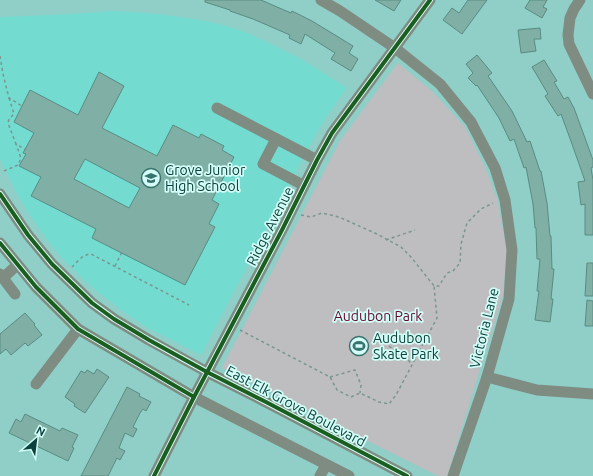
<svg xmlns="http://www.w3.org/2000/svg" width="593" height="476" viewBox="0 0 593 476" font-family="Ubuntu,sans-serif">
	<rect width="100%" height="100%" fill="#8fcfc8"/>
	<!-- built -->
	<polygon fill="#74dbd0" points="110,11 135,12 167,15 206,21 227,26 247,33 267,42 303,60 347,88 326,117 313,139 201,355 148,328 124,312 94,289 78,274 62,258 46,238 31,217 16,192 0,159 0,17 73,14"/>
	<!-- green -->
	<polygon fill="#bebdbf" points="398,63 432,91 465,127 485,167 497,199 507,250 503,295 447,476 438,476 222,368 340,141"/>
	<!-- building -->
	<g fill="#80b0a5" stroke="#588c83" fill-rule="evenodd">
		<polygon points="205,0 261,0 291,13 292,11 312,21 353,46 349,53 358,59 351,71 331,59 335,53 305,34 301,44 289,38 290,35 253,19 230,11 230,10 205,2"/>
		<polygon points="375,0 401,0 394,11"/>
		<polygon points="468,0 487,0 462,34 443,20 452,8 459,13"/>
		<polygon points="530,0 547,0 543,7 547,9 542,18 525,8"/>
		<polygon points="540,28 541,39 534,39 536,51 521,53 518,30"/>
		<polygon points="477,55 492,73 488,76 512,111 527,142 530,141 540,171 541,171 547,203 550,236 551,236 552,269 554,269 551,299 553,299 550,322 535,320 539,291 537,291 540,259 537,259 536,228 535,228 533,204 526,167 524,168 514,139 510,141 499,118 477,85 476,86 468,78 473,73 466,64"/>
		<polygon points="544,60 557,81 554,82 564,99 568,97 574,108 593,160 593,167 591,168 593,180 593,235 585,235 585,204 581,205 578,182 585,181 572,144 561,114 558,116 545,96 548,94 532,67"/>
		<path d="M99,72l25,14 -22,42 55,28 16,-31 26,13 2,-4 23,12 -2,4 12,7 -22,43 7,4 -10,20 6,3 -30,58 -93,-47 4,-9 -65,-33 10,-19 -22,-11 7,-12 -3,-1 11,-20 -20,-11 16,-32 48,25zM85,159l55,29 -11,20 -55,-29z"/>
		<polygon points="587,263 593,263 593,296 585,296"/>
		<polygon points="587,300 593,301 593,326 585,326"/>
		<polygon points="25,313 35,324 34,325 42,335 28,346 25,343 11,355 6,349 0,354 0,334"/>
		<polygon points="97,369 109,377 85,413 74,406 75,404 65,397 81,371 85,373 87,370 94,374"/>
		<polygon points="127,387 140,394 139,396 151,402 146,411 143,409 140,413 133,427 137,429 133,437 125,433 119,448 125,451 120,460 117,458 108,476 81,476"/>
		<polygon points="25,414 60,431 62,428 78,435 72,447 74,448 68,461 9,433 16,419 21,422"/>
	</g>
	<g fill="none" stroke-linecap="round" stroke-linejoin="round">
		<!-- path -->
		<g stroke="#7a968f" stroke-width="1.5" stroke-dasharray="3 3" stroke-linecap="butt">
			<polyline points="0,56 3,74 9,98 22,106"/>
			<polyline points="9,98 14,114 9,119 8,123 16,144 26,150"/>
			<polyline points="4,171 18,165 21,158 16,144"/>
			<polyline points="301,215 311,217 322,213 339,217 377,234 401,247 411,257 434,286 439,286 447,273 453,271 460,263 461,244 467,223 481,209 493,203"/>
			<polyline points="386,240 415,230"/>
			<polyline points="115,266 123,250"/>
			<path d="M72,267c5,-5 11,-13 19,-13l98,51"/>
			<polyline points="240,330 330,377 337,390 351,397 360,393 379,402 389,404 396,395 437,318 434,286"/>
			<polyline points="389,346 409,361 412,365"/>
			<polyline points="330,377 355,370 361,385 360,393"/>
		</g>
		<!-- minor -->
		<g stroke="#7f8c82" stroke-width="11">
			<polyline points="321,0 340,11 395,48 440,84 471,122 495,168 505,200 512,250 509,299 487,377 453,476"/>
			<polyline points="580,0 574,9 570,18 568,35 569,44 593,94"/>
			<polyline points="217,108 317,160"/>
			<polyline points="276,139 263,164 303,185"/>
			<polyline points="0,194 28,235 52,264 92,303 114,319 149,340 207,372 266,402 407,476"/>
			<polyline points="0,243 36,287 78,329 194,397 349,476"/>
			<polyline points="0,274 3,278 17,265"/>
			<polyline points="3,278 15,294"/>
			<polyline points="487,377 537,390 593,394"/>
			<polyline points="36,384 78,329"/>
			<polyline points="154,476 194,397 282,230 317,160 332,133 430,0"/>
			<polyline points="320,476 326,465"/>
		</g>
		<!-- cycleway casing -->
		<g stroke="#d4fdf7" stroke-width="6">
			<g id="cycleway">
				<polyline points="0,194 28,235 52,264 92,303 114,319 149,340 207,372 266,402 407,476"/>
				<polyline points="0,243 36,287 78,329 194,397"/>
				<polyline points="154,476 194,397 282,230 317,160 332,133 430,0"/>
			</g>
		</g>
		<!-- cycleway -->
		<use href="#cycleway" stroke="#1b5e20" stroke-width="4"/>
	</g>
	<!-- icons -->
	<defs>
		<g id="school-ring" transform="scale(1)"><circle r="9.5" fill="#d4fdf7" stroke="#39736d" stroke-width="1.5"/><path d="M0-5L7-2L0 1L-7-2ZM-4 1L0 2.5L4 1V4Q0 6-4 4Z" fill="#39736d"/></g>
		<g id="stadium-ring" transform="scale(1)"><circle r="9.5" fill="#d4fdf7" stroke="#39736d" stroke-width="1.5"/><path d="M0-5a6.5 5 0 1 0 0 10a6.5 5 0 1 0 0-10ZM-3.5-1.8h7v3.6h-7Z" fill="#39736d"/></g>
	</defs>
	<g fill-rule="evenodd">
		<use href="#school-ring" x="151" y="178"/>
		<use href="#stadium-ring" x="359" y="346"/>
	</g>
	<g text-anchor="middle" stroke-width="3.5" stroke-linejoin="round" paint-order="stroke">
		<!-- poi labels -->
		<g font-size="14" fill="#0b413c" stroke="#d4fdf7" text-anchor="start">
			<text x="165" y="175">Grove Junior<tspan x="165" dy="16">High School</tspan></text>
			<text x="373" y="343">Audubon<tspan x="373" dy="16">Skate Park</tspan></text>
		</g>
		<!-- street labels -->
		<g font-size="14" fill="#0b413c" stroke="#d4fdf7">
			<text transform="translate(270 226) rotate(-63)" y="5">Ridge Avenue</text>
			<text transform="translate(484 328) rotate(-76)" y="5">Victoria Lane</text>
			<text transform="translate(296 406) rotate(28)" y="5">East Elk Grove Boulevard</text>
		</g>
		<!-- park labels -->
		<g font-size="14" fill="#64052b" stroke="#d4fdf7">
			<text x="378" y="321">Audubon Park</text>
		</g>
	</g>
	<!-- north arrow -->
	<g transform="translate(36 440) rotate(28)" stroke="#d4fdf7" stroke-width="3" paint-order="stroke">
	<path d="M0-3L7 15L0 10L-7 15Z" fill="#0b413c"/>
	<text y="-6" font-size="11" font-weight="bold" text-anchor="middle" fill="#0b413c">N</text>
	</g>
</svg>
